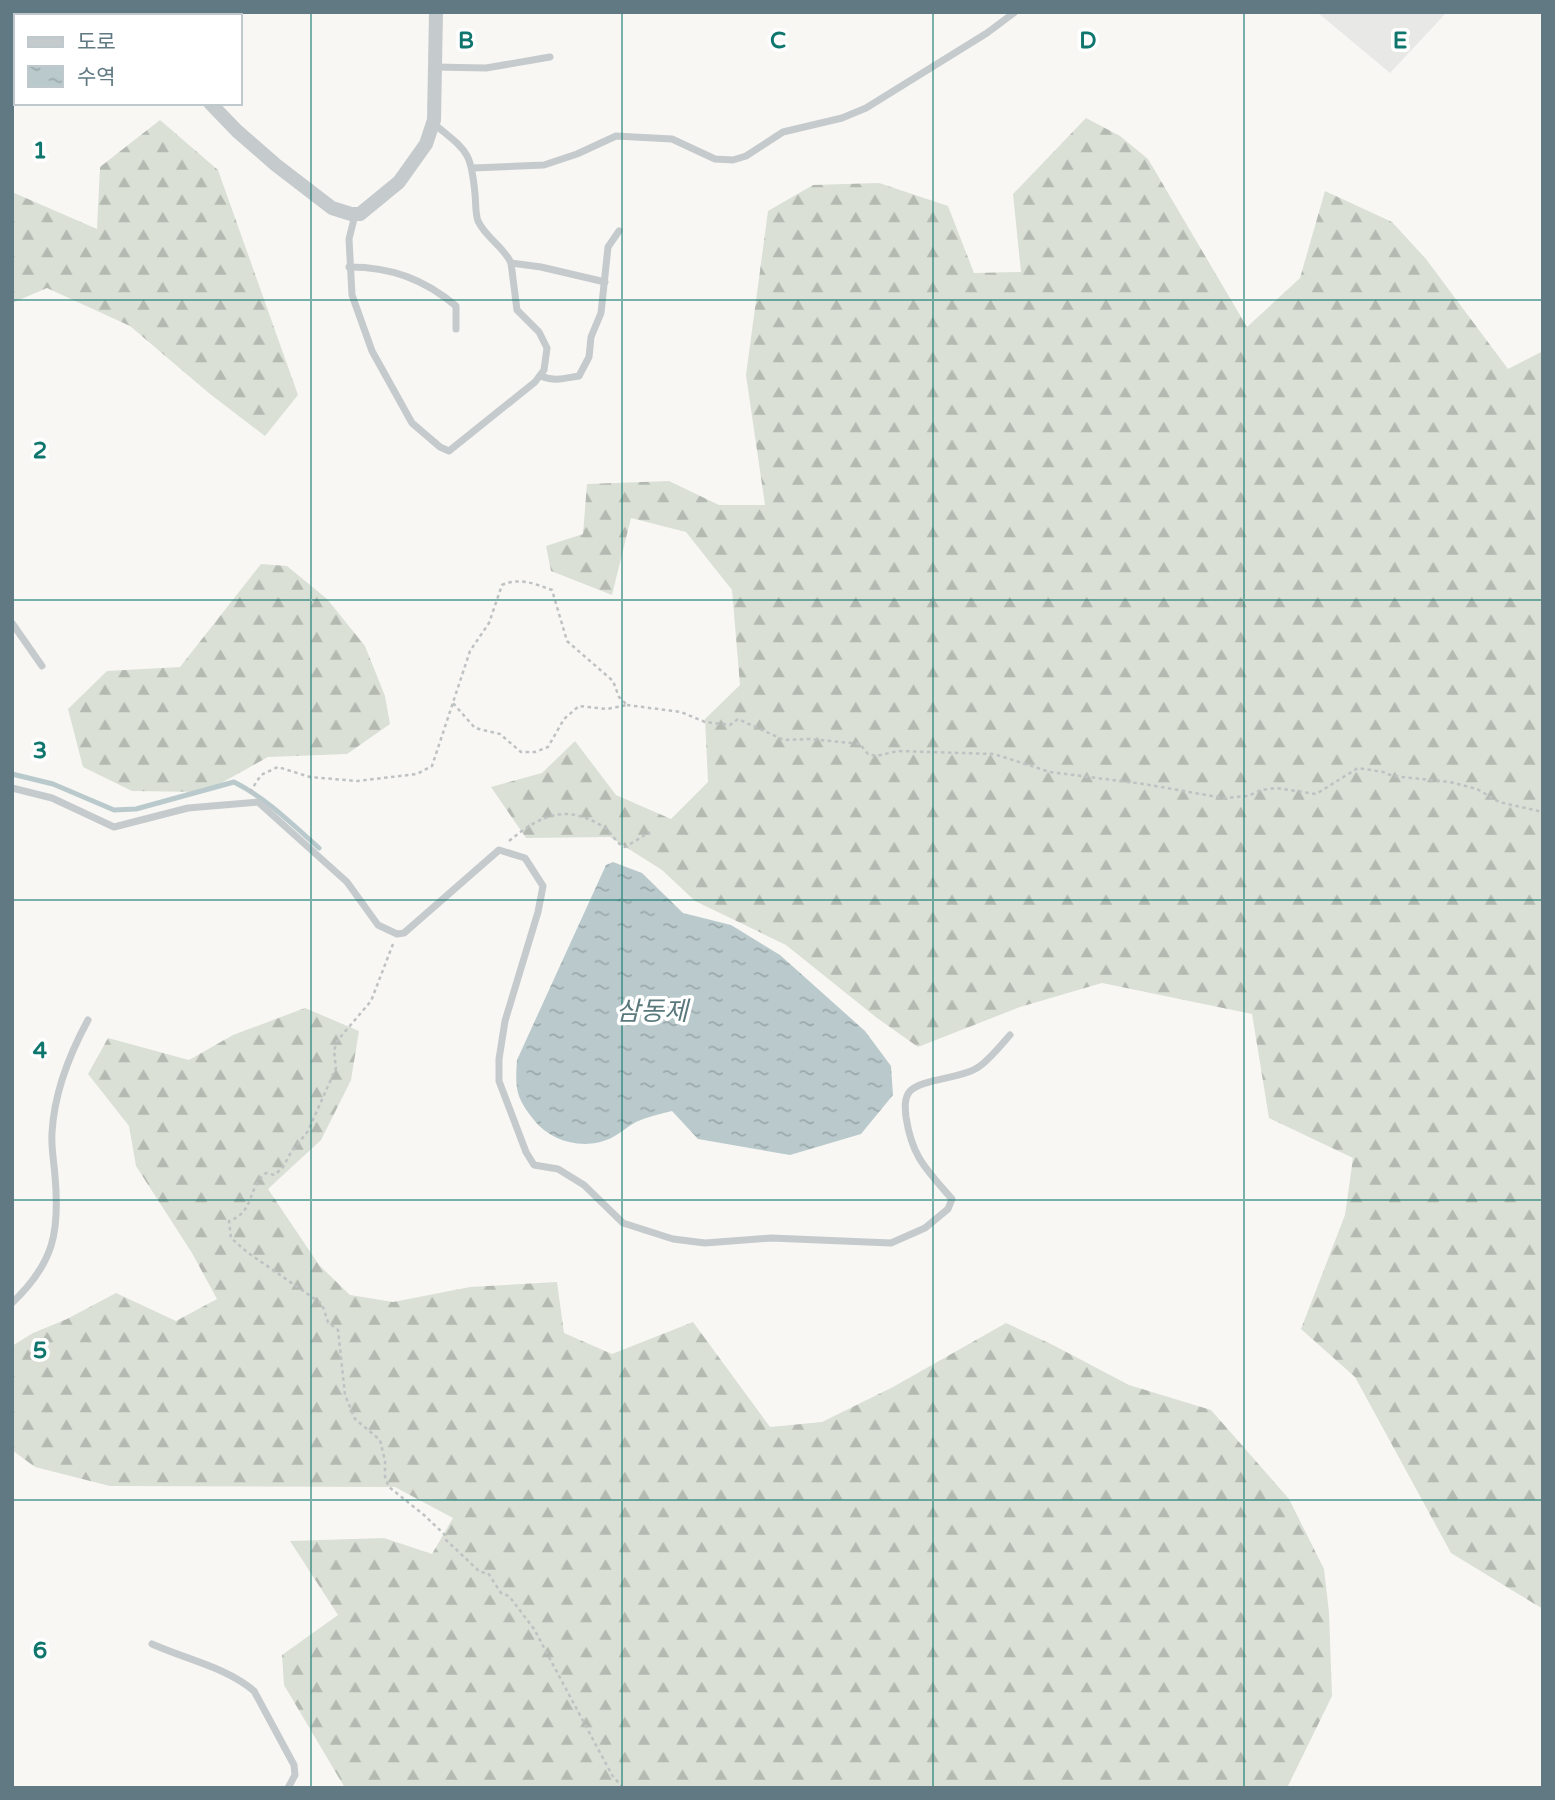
<svg xmlns="http://www.w3.org/2000/svg" width="1555" height="1800" viewBox="0 0 1555 1800" font-family="'Varela Round','Noto Sans KR',sans-serif">
	<defs>
		<pattern id="forest-firs" width="22" height="20" patternUnits="userSpaceOnUse" patternTransform="scale(1.75)"><rect width="22" height="20" fill="#dae0d5"/><path d="M5 1l3.5 6h-7zM16 11l3.5 6h-7z" fill="#b4bab2"/></pattern>
		<pattern id="water-ripples" width="26" height="14" patternUnits="userSpaceOnUse" patternTransform="scale(1.75)"><rect width="26" height="14" fill="#bacacc"/><path d="M2 4q2-2 4 0t4 0M15 11q2-2 4 0t4 0" fill="none" stroke="#9ba9ab"/></pattern>
	</defs>
	<rect width="100%" height="100%" fill="#f8f7f4"/>
	<!-- built -->
	<polygon fill="#e8e9e7" points="1317,12 1447,12 1390,73"/>
	<!-- forest -->
	<g fill="url(#forest-firs)">
		<polygon points="1086,118 1120,136 1148,159 1247,327 1300,278 1325,191 1392,222 1426,259 1508,369 1543,351 1543,1609 1451,1553 1355,1377 1301,1329 1345,1215 1353,1158 1269,1118 1252,1014 1102,983 1020,1007 918,1047 877,1018 786,945 695,901 662,870 610,837 526,838 491,787 542,773 575,741 616,795 671,819 708,782 705,719 740,685 732,590 686,532 631,518 612,595 551,571 546,546 583,534 587,484 669,481 719,505 765,505 746,375 768,211 813,185 879,183 948,206 974,273 1021,272 1013,194"/>
		<polygon points="160,120 218,170 298,395 265,436 210,394 130,326 47,288 12,303 12,192 97,229 100,167"/>
		<polygon points="261,564 287,566 327,599 365,646 385,696 390,724 347,754 268,757 205,792 132,791 83,767 68,709 107,671 180,667"/>
		<polygon points="305,1008 359,1031 351,1080 321,1140 268,1189 319,1265 350,1295 393,1302 470,1287 557,1282 564,1333 612,1354 693,1322 770,1427 822,1422 893,1387 1006,1323 1053,1345 1129,1385 1211,1410 1289,1499 1324,1569 1329,1612 1332,1696 1287,1788 345,1788 284,1685 282,1655 338,1615 290,1541 384,1538 432,1554 453,1518 395,1487 110,1486 35,1467 12,1450 12,1346 33,1333 67,1319 116,1293 176,1321 217,1299 192,1253 136,1166 129,1126 88,1074 108,1038 189,1060 233,1035"/>
	</g>
	<!-- water -->
	<path fill="url(#water-ripples)" d="M613,862l29,11 41,40 48,12 49,30 85,76 26,35 2,29 -32,39 -71,21 -92,-16 -26,-28c-12,3 -25,6 -36,11 -8,4 -15,11 -23,15 -26,14 -61,6 -79,-17 -18,-23 -19,-30 -17,-60l89,-195z"/>
	<g fill="none" stroke-linecap="round" stroke-linejoin="round">
		<!-- stream -->
		<path stroke="#bacacc" stroke-width="5" d="M12,774l41,10 61,26 22,-1 98,-27c32,16 58,42 85,66"/>
		<!-- path -->
		<g stroke="#bec2c3" stroke-width="2.5" stroke-dasharray="3.5 3.5" stroke-linecap="butt">
			<polyline points="627,705 681,712 705,722 730,725 738,719 784,740 810,739 860,744 868,754 876,756 898,751 994,754 1050,772 1144,784 1223,798 1248,796 1261,790 1276,788 1316,794 1358,768 1383,772 1393,776 1450,782 1477,789 1499,802 1543,812"/>
			<path d="M250,792l11,-17 17,-8 32,10 47,4 60,-7 15,-8 38,-115 19,-28 13,-38c18,-8 33,-1 50,5l15,51 46,40 6,16 8,8 -20,4 -28,-3 -15,13 -16,28 -13,5h-14l-21,-18 -25,-6 -22,-25"/>
			<path d="M509,841c33,-27 58,-38 96,-13 8,6 10,15 20,19l25,-15"/>
			<path d="M393,944l-22,57 -34,40 -3,10 2,17 -28,63 -18,23 -7,13 -8,8 -9,-2c-19,15 -11,39 -37,48l2,17 16,14 75,52 6,18 10,8 7,65 10,24 25,21 5,21v16l4,10 35,28 21,20 1,5 34,32 8,1 13,20 8,3 25,33 78,146 11,13"/>
		</g>
		<!-- lane -->
		<g stroke="#c5cacd" stroke-width="7">
			<polyline points="434,67 486,68 550,57"/>
			<polyline points="473,168 544,165 577,154 616,136 672,139 715,159 733,160 746,156 783,132 842,118 866,108 987,33 1015,12"/>
			<path d="M355,215l-6,24 3,56 20,56 40,72 28,24 9,4 86,-69 9,-12 3,-22 -8,-16 -22,-22 -6,-47c-7,-16 -25,-25 -33,-42 -3,-8 -2,-19 -3,-27 -4,-45 -9,-43 -42,-71"/>
			<polyline points="511,263 541,267 605,282"/>
			<path d="M349,267c42,0 75,12 107,39v23"/>
			<path d="M541,376c13,6 25,2 38,0l10,-19 2,-20 10,-24 7,-66 11,-16"/>
			<polyline points="12,623 42,666"/>
			<path d="M12,788l40,10 62,29 74,-19 70,-6 89,80 31,43 19,9 7,-1 95,-83 26,8 18,28 -5,26 -33,109 -6,38v22l27,71 8,13 24,4 26,16 39,38 50,16 32,4 66,-5 120,5 34,-15 23,-19 4,-10c-26,-30 -40,-42 -46,-82 -1,-9 -2,-19 4,-26 13,-13 53,-12 70,-25 11,-8 21,-21 30,-31"/>
			<path d="M12,1303c42,-40 48,-71 43,-127 -1,-14 -4,-29 -3,-43 2,-40 17,-78 36,-113"/>
			<path d="M152,1644c33,15 74,23 102,47l40,74 1,10 -7,13"/>
		</g>
		<!-- street -->
		<g stroke="#c5cacd" stroke-width="14">
			<polyline points="23,16 26,12"/>
			<polyline points="148,16 167,12"/>
			<polyline points="12,30 16,25"/>
			<polyline points="12,47 16,47"/>
			<polyline points="210,103 237,131 276,165 332,208 351,214 360,214 399,182 426,144 434,120 436,12"/>
		</g>
	</g>
	<!-- grid -->
	<path fill="none" stroke="#0f766e" stroke-width="2" stroke-opacity="0.55" d="M311,12v1776M622,12v1776M933,12v1776M1244,12v1776M12,300h1531M12,600h1531M12,900h1531M12,1200h1531M12,1500h1531"/>
	<g text-anchor="middle" stroke-width="7" stroke-linejoin="round" paint-order="stroke">
		<!-- water labels -->
		<g font-size="26" font-style="italic" fill="#5a797c" stroke="#fff">
			<text x="652" y="1020">삼동제</text>
		</g>
	</g>
	<g font-size="23" text-anchor="middle" font-weight="bold" fill="#0f766e" stroke="#fff" stroke-width="7" stroke-linejoin="round" paint-order="stroke">
		<text x="466" y="48">B</text>
		<text x="778" y="48">C</text>
		<text x="1088" y="48">D</text>
		<text x="1400" y="48">E</text>
		<text x="40" y="158">1</text>
		<text x="40" y="458">2</text>
		<text x="40" y="758">3</text>
		<text x="40" y="1058">4</text>
		<text x="40" y="1358">5</text>
		<text x="40" y="1658">6</text>
	</g>
	<!-- border -->
	<rect width="1555" height="1800" fill="none" stroke="#607982" stroke-width="28"/>
	<!-- legend -->
	<rect x="14" y="14" width="228" height="91" fill="#ffffff" stroke="#bfc9cd" stroke-width="2"/>
	<rect x="28" y="37" width="35" height="10" fill="#c5cacd" stroke="#bfc9cd" stroke-width="2"/>
	<text x="77" y="49" font-size="21" fill="#607982">도로</text>
	<rect x="28" y="66" width="35" height="21" fill="url(#water-ripples)" stroke="#bfc9cd" stroke-width="2"/>
	<text x="77" y="84" font-size="21" fill="#607982">수역</text>
</svg>
